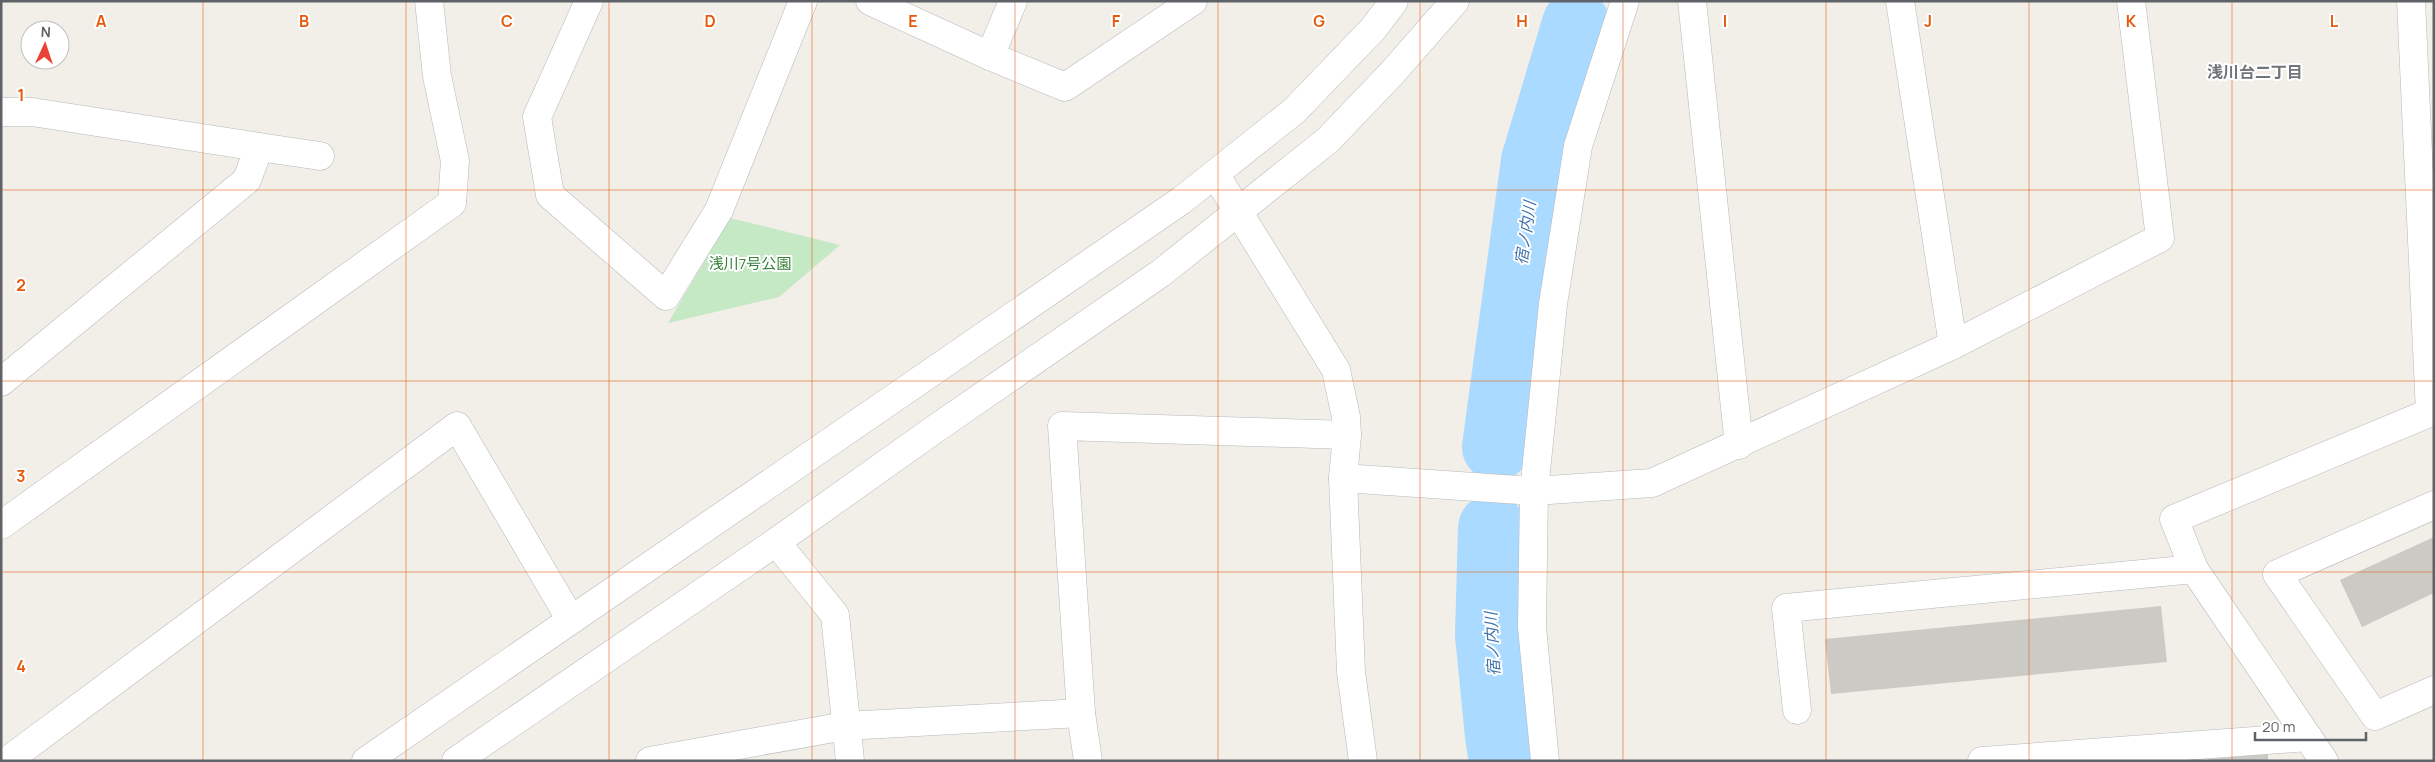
<svg xmlns="http://www.w3.org/2000/svg" width="2435" height="762" viewBox="0 0 2435 762" font-family="Manrope,'Noto Sans JP',sans-serif">
	<rect width="100%" height="100%" fill="#f1efe8"/>
	<!-- green -->
	<polygon fill="#c5e8c5" points="730,218 840,245 779,297 668,323"/>
	<g fill="none" stroke-linecap="round" stroke-linejoin="round">
		<!-- river -->
		<g stroke="#aadaff" stroke-width="68">
			<polyline points="1496,447 1535,161 1576,24"/>
			<polyline points="1492,528 1489,635 1499,736 1503,761"/>
		</g>
	</g>
	<!-- building -->
	<g fill="#cccac5">
		<polygon points="2434,537 2434,593 2362,627 2340,580"/>
		<polygon points="2161,606 2167,662 1831,694 1825,639"/>
		<polygon points="2268,754 2268,761 2209,761 2209,759"/>
	</g>
	<g fill="none" stroke-linecap="round" stroke-linejoin="round">
		<!-- minor casing -->
		<g stroke="#b5b8bc" stroke-width="29">
			<g id="minor">
				<polyline points="589,1 537,117 550,195 666,296 719,210 803,1"/>
				<polyline points="870,1 990,56 1013,1"/>
				<polyline points="1692,1 1739,445"/>
				<polyline points="1900,1 1953,345"/>
				<polyline points="2411,1 2430,413"/>
				<polyline points="990,56 1065,87 1193,1"/>
				<polyline points="1,112 32,112 259,147 247,180 1,382"/>
				<polyline points="259,147 320,156"/>
				<polyline points="1215,174 1336,370 1346,417 1347,435 1343,478 1351,672 1363,761"/>
				<polyline points="1343,478 1534,491 1652,483 1953,345 2160,238 2131,1"/>
				<polyline points="2434,505 2277,574 2375,716 2434,690"/>
				<polyline points="1,525 452,203 455,161 437,76 429,1"/>
				<polyline points="776,542 835,615 850,761"/>
				<polyline points="1797,710 1786,608 2194,569"/>
				<polyline points="7,761 457,426 571,620"/>
				<polyline points="366,761 1182,200 1294,111 1373,29 1394,1"/>
				<polyline points="456,761 776,542 935,429 1161,273 1328,140 1393,72 1455,1"/>
				<polyline points="650,761 845,726 1081,713"/>
				<polyline points="1088,761 1081,713 1062,426 1347,435"/>
				<polyline points="1545,761 1532,627 1534,491 1553,304 1578,146 1625,1"/>
				<polyline points="1982,761 2308,737"/>
				<polyline points="2324,761 2194,569 2174,519 2434,411"/>
			</g>
		</g>
		<!-- minor -->
		<use href="#minor" stroke="#fff" stroke-width="28"/>
	</g>
	<!-- grid -->
	<path fill="none" stroke="#e8590c" stroke-width="1" stroke-opacity="0.55" d="M203,1v760M406,1v760M609,1v760M812,1v760M1015,1v760M1218,1v760M1420,1v760M1623,1v760M1826,1v760M2029,1v760M2232,1v760M1,190h2433M1,381h2433M1,572h2433"/>
	<g text-anchor="middle" stroke-width="4" stroke-linejoin="round" paint-order="stroke">
		<!-- park labels -->
		<g font-size="15" fill="#348238" stroke="#fff">
			<text x="750" y="269">浅川7号公園</text>
		</g>
		<!-- neighbourhood labels -->
		<g font-size="16" font-weight="bold" fill="#70757a" stroke="#fff">
			<text x="2255" y="78">浅川台二丁目</text>
		</g>
		<!-- water labels -->
		<g font-size="16" font-style="italic" fill="#4174aa" stroke="#fff">
			<text transform="translate(1525 233) rotate(-82)" y="6">宿ノ内川</text>
			<text transform="translate(1492 644) rotate(-93)" y="6">宿ノ内川</text>
		</g>
	</g>
	<g font-size="16" text-anchor="middle" font-weight="bold" fill="#e8590c" stroke="#fff" stroke-width="4" stroke-linejoin="round" paint-order="stroke">
		<text x="101" y="27">A</text>
		<text x="304" y="27">B</text>
		<text x="507" y="27">C</text>
		<text x="710" y="27">D</text>
		<text x="913" y="27">E</text>
		<text x="1116" y="27">F</text>
		<text x="1319" y="27">G</text>
		<text x="1522" y="27">H</text>
		<text x="1725" y="27">I</text>
		<text x="1928" y="27">J</text>
		<text x="2131" y="27">K</text>
		<text x="2334" y="27">L</text>
		<text x="21" y="101">1</text>
		<text x="21" y="291">2</text>
		<text x="21" y="482">3</text>
		<text x="21" y="672">4</text>
	</g>
	<!-- border -->
	<rect width="2435" height="762" fill="none" stroke="#5f6368" stroke-width="5"/>
	<!-- north arrow -->
	<g transform="translate(45 45) rotate(3)"><circle r="24" fill="#ffffff" stroke="#bfc1c3"/>
	<path d="M0-4L9 19L0 12L-9 19Z" fill="#ea4335"/>
	<text y="-8" font-size="14" font-weight="bold" text-anchor="middle" fill="#5f6368">N</text>
	</g>
	<!-- scale -->
	<path d="M2255 732v8h111v-8" fill="none" stroke="#5f6368" stroke-width="2.5"/>
	<text x="2262" y="732" font-size="15" fill="#5f6368" stroke="#ffffff" stroke-width="4" paint-order="stroke">20 m</text>
</svg>
